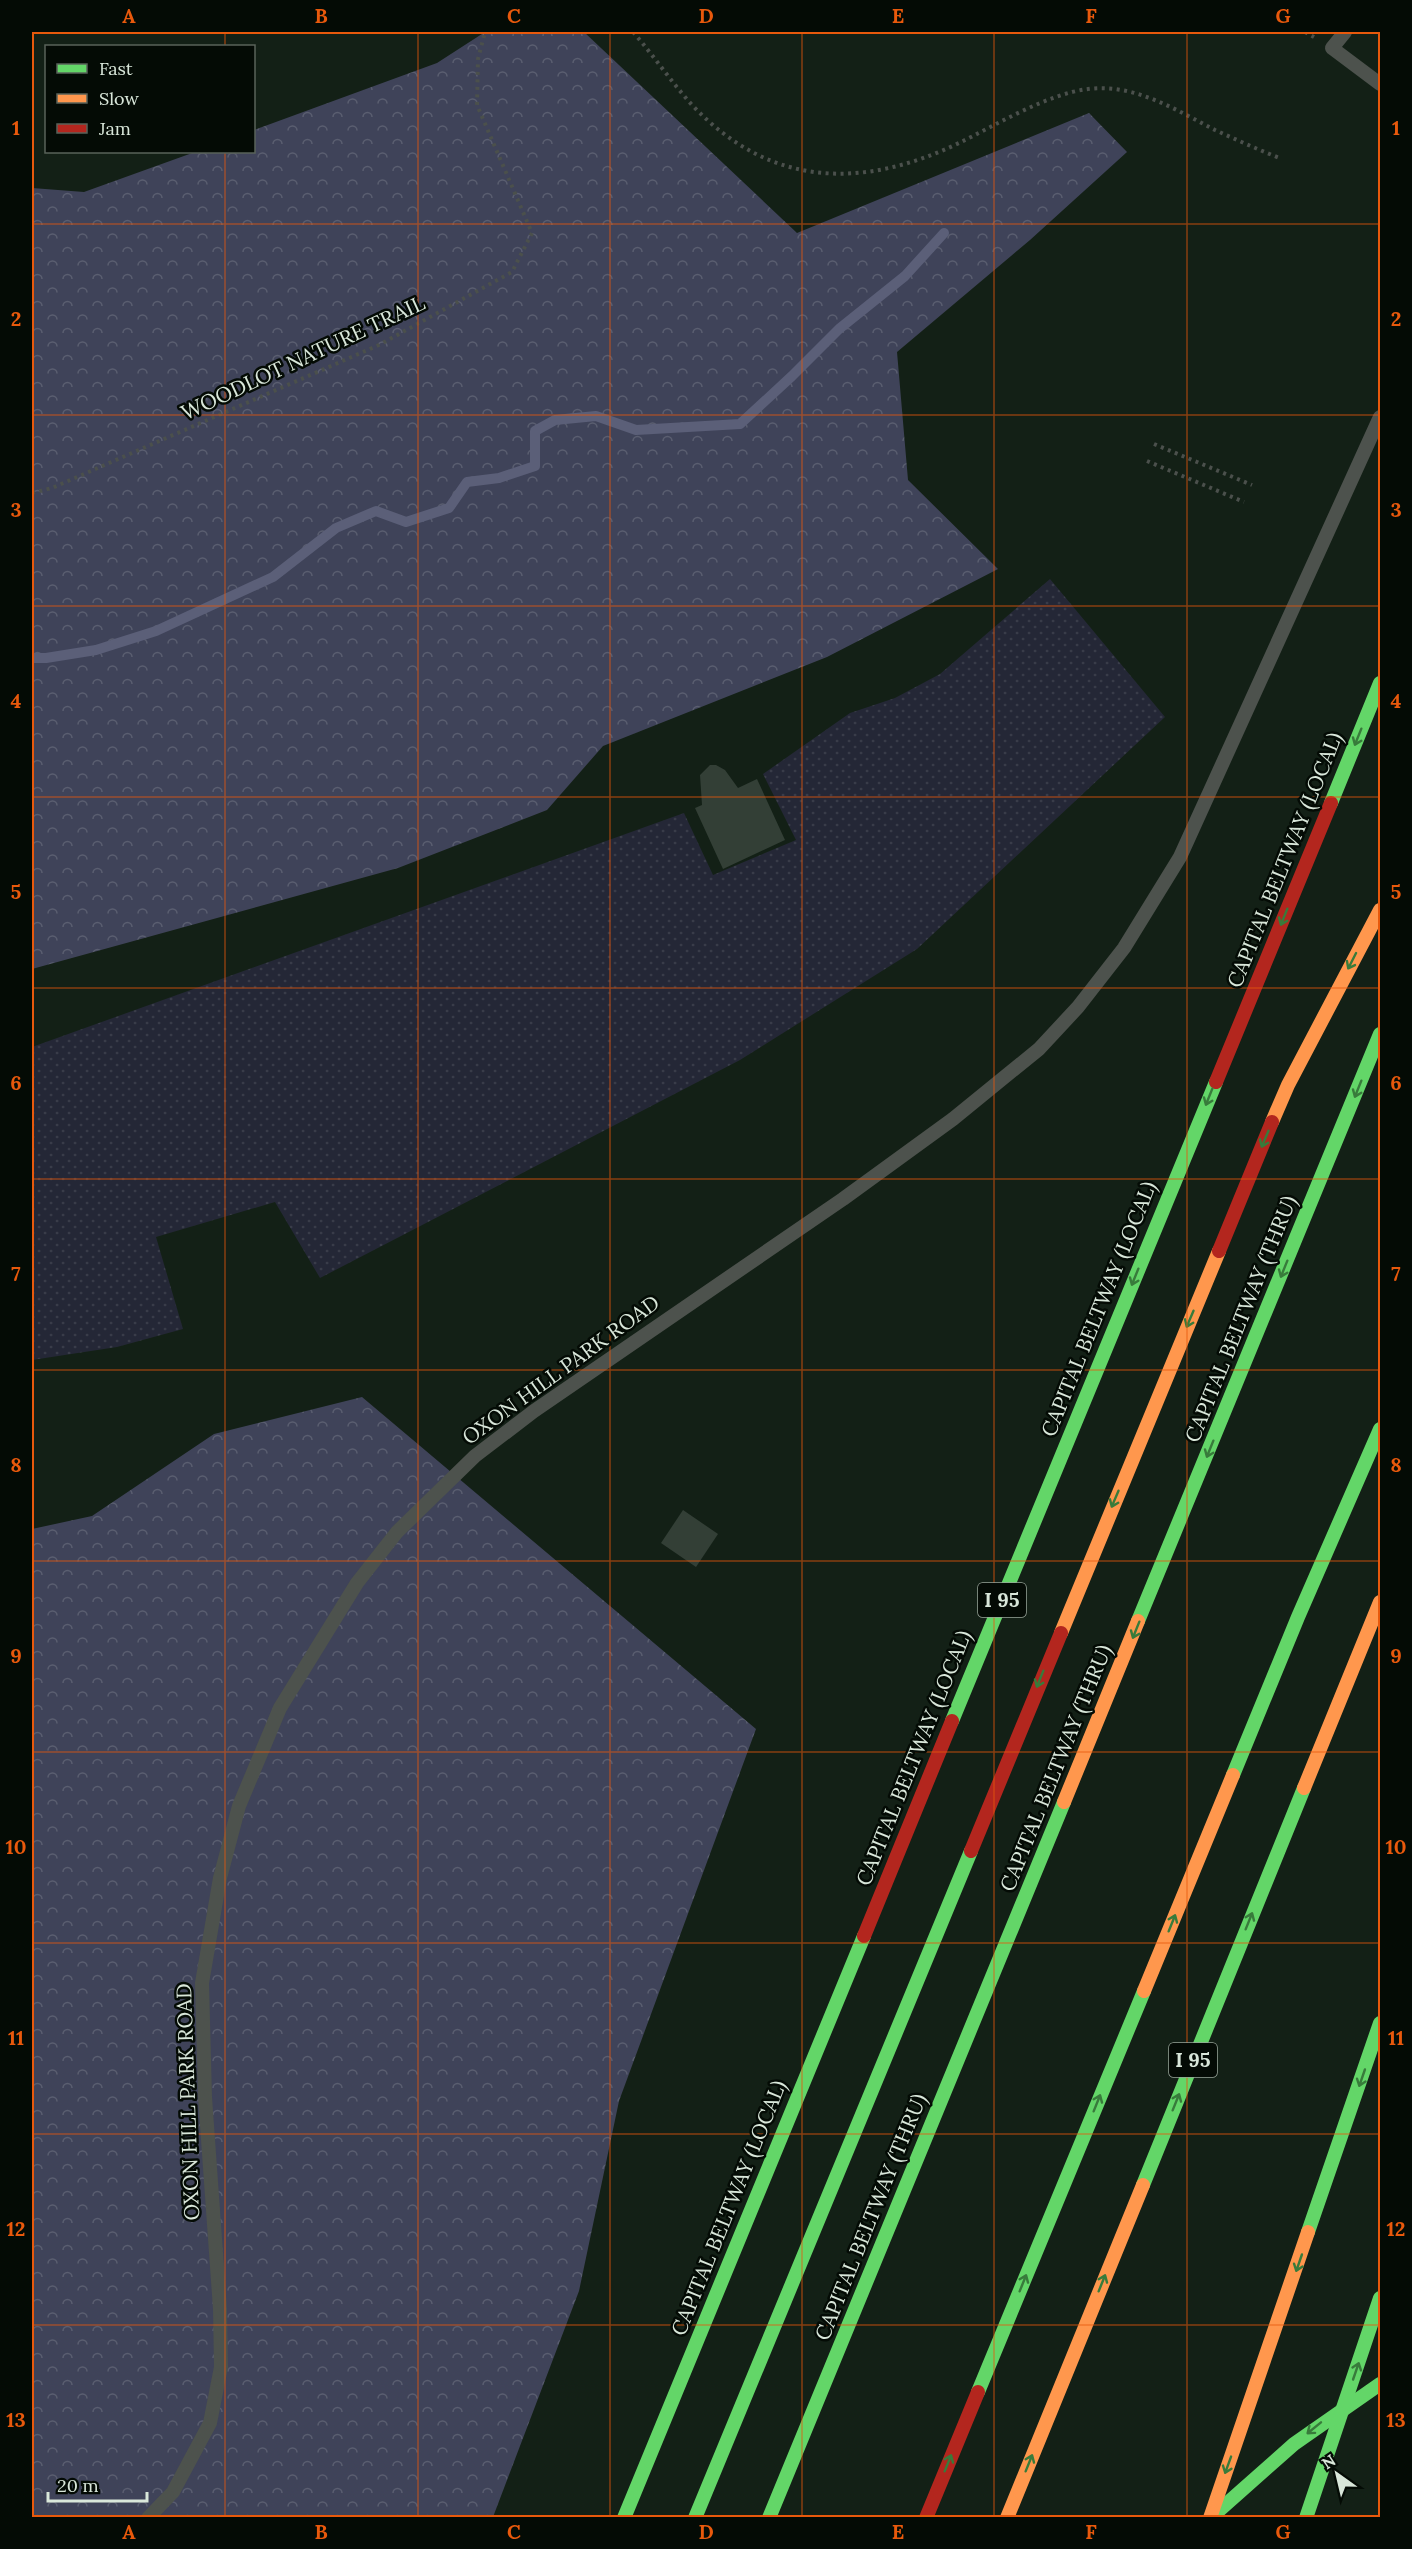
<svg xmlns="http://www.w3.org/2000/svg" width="1412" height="2549" viewBox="0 0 1412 2549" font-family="Lora,serif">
	<defs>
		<pattern id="grass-dots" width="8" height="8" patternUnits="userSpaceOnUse" patternTransform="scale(1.5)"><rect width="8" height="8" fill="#242736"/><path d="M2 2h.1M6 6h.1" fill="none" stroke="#393c49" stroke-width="1.8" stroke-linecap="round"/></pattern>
		<pattern id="forest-crowns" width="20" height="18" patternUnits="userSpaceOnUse" patternTransform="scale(1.5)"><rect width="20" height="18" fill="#3f4359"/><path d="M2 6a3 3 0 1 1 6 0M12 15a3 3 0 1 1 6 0" fill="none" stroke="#5a5e70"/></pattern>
	</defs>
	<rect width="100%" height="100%" fill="#132016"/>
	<!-- grass -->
	<polygon fill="url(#grass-dots)" points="1050,579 1165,717 917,949 740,1060 320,1278 275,1202 156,1237 183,1329 117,1347 32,1360 32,1047 684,813 713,875 796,840 763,774 850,713 895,698 940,674"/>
	<!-- forest -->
	<g fill="url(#forest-crowns)">
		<polygon points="485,32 584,32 797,233 1089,113 1127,152 1030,240 897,352 908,480 998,569 827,657 603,746 547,810 398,868 32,969 32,188 84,192 195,152 254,152 254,130 437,63"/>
		<polygon points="362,1397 756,1729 619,2101 579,2291 493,2517 32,2517 32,1529 92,1516 214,1434"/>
	</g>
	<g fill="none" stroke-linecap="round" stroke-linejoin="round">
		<!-- stream -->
		<polyline stroke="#5b5f78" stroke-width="10" points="32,658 46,658 96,650 156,631 273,577 336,528 376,511 406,522 449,508 467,482 499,478 535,466 535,431 555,420 596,416 636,430 740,424 792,376 839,329 905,276 944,233"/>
	</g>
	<!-- building -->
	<g fill="#333f36">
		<polygon points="710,765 716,765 725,770 738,788 757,779 785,840 723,869 695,808 702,805 700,775"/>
		<polygon points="683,1510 718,1534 696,1567 661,1543"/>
	</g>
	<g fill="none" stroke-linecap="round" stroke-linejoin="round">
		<!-- path -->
		<g stroke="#4b504c" stroke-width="4" stroke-dasharray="3 4.5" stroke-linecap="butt">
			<path d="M633,32c21,24 39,51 60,74 77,81 168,84 266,37 37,-18 88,-49 129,-54 46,-6 88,21 127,41 22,10 44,20 67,29"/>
			<polyline points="1305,32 1314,37"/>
			<polyline points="1154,444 1252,485"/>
			<polyline points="1147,461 1244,502"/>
			<polyline points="32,493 52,488 379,345 512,272 532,233 477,105 478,59 485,32"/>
		</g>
		<!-- lane -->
		<g stroke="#4d524d" stroke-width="14">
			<polyline points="1345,32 1332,48 1380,84"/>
			<polyline points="148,2518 173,2492 210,2423 221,2367 220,2309 205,2097 202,1983 220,1878 239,1806 280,1708 357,1583 397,1532 475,1456 534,1411 843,1199 953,1119 1039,1049 1078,1007 1124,948 1180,857 1380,417"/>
		</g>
		<!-- fast -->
		<g stroke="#63d668" stroke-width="14">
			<polyline points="1331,803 1380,683"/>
			<polyline points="1138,1621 1380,1034"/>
			<polyline points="952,1721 1216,1082"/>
			<polyline points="1233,1775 1298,1617 1380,1429"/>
			<polyline points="1143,2185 1304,1788"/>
			<polyline points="1308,2232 1380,2023"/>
			<polyline points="978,2392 1144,1991"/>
			<polyline points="1215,2514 1294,2444 1380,2384"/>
			<polyline points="624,2518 864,1936"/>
			<polyline points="695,2518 971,1851"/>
			<polyline points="769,2518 1064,1802"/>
			<polyline points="1306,2518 1380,2298"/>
		</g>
		<!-- slow -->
		<g stroke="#ff974d" stroke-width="14">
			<polyline points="1272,1122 1288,1085 1380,910"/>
			<polyline points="1061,1633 1219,1251"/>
			<polyline points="1304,1788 1380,1602"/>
			<polyline points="1064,1802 1138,1621"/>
			<polyline points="1144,1991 1233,1775"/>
			<polyline points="1007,2518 1143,2185"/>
			<polyline points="1210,2518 1308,2232"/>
		</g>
		<!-- jam -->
		<g stroke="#b3261e" stroke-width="14">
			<polyline points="1216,1082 1331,803"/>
			<polyline points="1219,1251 1272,1122"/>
			<polyline points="971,1851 1061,1633"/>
			<polyline points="864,1936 952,1721"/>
			<polyline points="926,2518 978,2392"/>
		</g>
	</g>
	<!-- one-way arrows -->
	<defs><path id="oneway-shaft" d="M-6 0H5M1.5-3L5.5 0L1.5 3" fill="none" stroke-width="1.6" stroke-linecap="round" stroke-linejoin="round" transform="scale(1.5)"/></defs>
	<g stroke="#387b3b">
		<use href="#oneway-shaft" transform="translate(1358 737) rotate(112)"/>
		<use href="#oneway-shaft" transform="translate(1284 917) rotate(112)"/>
		<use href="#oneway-shaft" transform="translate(1352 961) rotate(117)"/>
		<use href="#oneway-shaft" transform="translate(1358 1089) rotate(112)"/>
		<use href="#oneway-shaft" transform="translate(1209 1097) rotate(112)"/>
		<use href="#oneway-shaft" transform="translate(1265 1139) rotate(113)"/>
		<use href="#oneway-shaft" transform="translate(1284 1269) rotate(112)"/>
		<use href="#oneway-shaft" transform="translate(1135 1277) rotate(112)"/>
		<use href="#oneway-shaft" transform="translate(1190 1319) rotate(113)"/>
		<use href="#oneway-shaft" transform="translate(1210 1449) rotate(112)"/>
		<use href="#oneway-shaft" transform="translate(1115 1499) rotate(113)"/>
		<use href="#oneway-shaft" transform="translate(1136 1630) rotate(112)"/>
		<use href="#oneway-shaft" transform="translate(1040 1679) rotate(112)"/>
		<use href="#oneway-shaft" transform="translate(1249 1921) rotate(-68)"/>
		<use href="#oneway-shaft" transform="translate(1172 1923) rotate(-68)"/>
		<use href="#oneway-shaft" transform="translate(1362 2078) rotate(109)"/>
		<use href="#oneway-shaft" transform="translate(1176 2102) rotate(-68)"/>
		<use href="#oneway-shaft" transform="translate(1097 2103) rotate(-68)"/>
		<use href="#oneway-shaft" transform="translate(1299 2263) rotate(109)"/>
		<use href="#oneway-shaft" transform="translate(1023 2283) rotate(-68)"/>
		<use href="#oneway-shaft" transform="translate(1102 2283) rotate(-68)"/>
		<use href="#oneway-shaft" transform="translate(1356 2371) rotate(-71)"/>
		<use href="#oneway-shaft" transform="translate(1314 2428) rotate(141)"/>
		<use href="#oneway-shaft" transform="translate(948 2463) rotate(-68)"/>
		<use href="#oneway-shaft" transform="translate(1029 2463) rotate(-68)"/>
		<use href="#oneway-shaft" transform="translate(1228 2465) rotate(110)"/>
	</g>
	<!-- grid -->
	<path fill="none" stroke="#e8590c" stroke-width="1.5" stroke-opacity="0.55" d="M225,32v14M418,32v2486M610,32v2486M802,32v2486M994,32v2486M1187,32v2486M225,152v2366M32,224h1348M32,415h1348M32,606h1348M32,797h1348M32,988h1348M32,1179h1348M32,1370h1348M32,1561h1348M32,1752h1348M32,1943h1348M32,2134h1348M32,2325h1348"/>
	<g text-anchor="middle" stroke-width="5" stroke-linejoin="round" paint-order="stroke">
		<!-- shield labels -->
		<g fill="#040b05" stroke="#99a59a" stroke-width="1.5">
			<rect x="978" y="1583" width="48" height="34" rx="4.5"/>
			<rect x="1169" y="2043" width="48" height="34" rx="4.5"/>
		</g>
		<g font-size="20" font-weight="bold" fill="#d9e7da">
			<text x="1002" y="1607">I 95</text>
			<text x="1193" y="2067">I 95</text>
		</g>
		<!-- street labels -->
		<g font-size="21" fill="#d9e7da" stroke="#040b05">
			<text transform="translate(303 358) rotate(-25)" y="7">WOODLOT NATURE TRAIL</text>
			<text transform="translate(1285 860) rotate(-68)" y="7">CAPITAL BELTWAY (LOCAL)</text>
			<text transform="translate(1099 1309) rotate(-68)" y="7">CAPITAL BELTWAY (LOCAL)</text>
			<text transform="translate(1241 1319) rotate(-68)" y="7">CAPITAL BELTWAY (THRU)</text>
			<text transform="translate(561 1370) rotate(-36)" y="7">OXON HILL PARK ROAD</text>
			<text transform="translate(914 1758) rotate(-68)" y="7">CAPITAL BELTWAY (LOCAL)</text>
			<text transform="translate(1056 1768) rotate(-68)" y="7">CAPITAL BELTWAY (THRU)</text>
			<text transform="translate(188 2102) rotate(-92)" y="7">OXON HILL PARK ROAD</text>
			<text transform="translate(729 2208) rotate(-68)" y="7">CAPITAL BELTWAY (LOCAL)</text>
			<text transform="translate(871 2217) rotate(-68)" y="7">CAPITAL BELTWAY (THRU)</text>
		</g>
	</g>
	<!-- border -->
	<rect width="1412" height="2549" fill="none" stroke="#040b05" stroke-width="66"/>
	<!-- legend -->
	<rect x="45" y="45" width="210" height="108" fill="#040b05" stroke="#59635a" stroke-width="1.5"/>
	<rect x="57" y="64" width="30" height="9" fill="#63d668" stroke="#59635a" stroke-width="1.5"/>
	<text x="99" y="75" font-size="18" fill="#d9e7da">Fast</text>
	<rect x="57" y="94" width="30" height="9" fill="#ff974d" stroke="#59635a" stroke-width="1.5"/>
	<text x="99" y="105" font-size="18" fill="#d9e7da">Slow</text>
	<rect x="57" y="124" width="30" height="9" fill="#b3261e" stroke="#59635a" stroke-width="1.5"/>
	<text x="99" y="135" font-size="18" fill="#d9e7da">Jam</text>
	<!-- north arrow -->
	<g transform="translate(1337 2474) rotate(326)" stroke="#040b05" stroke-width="4.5" paint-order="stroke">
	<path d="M0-4.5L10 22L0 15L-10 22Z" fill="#d9e7da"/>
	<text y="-9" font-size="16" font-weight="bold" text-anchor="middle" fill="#d9e7da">N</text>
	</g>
	<!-- scale -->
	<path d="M48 2492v9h99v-9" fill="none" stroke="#d9e7da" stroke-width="3"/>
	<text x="57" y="2492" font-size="18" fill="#d9e7da" stroke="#040b05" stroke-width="4.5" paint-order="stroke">20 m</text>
	<rect x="33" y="33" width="1346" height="2483" fill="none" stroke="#e8590c" stroke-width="2"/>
	<g font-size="20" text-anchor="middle" font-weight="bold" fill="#e8590c">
		<text x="129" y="23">A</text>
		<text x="321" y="23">B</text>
		<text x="514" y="23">C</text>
		<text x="706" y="23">D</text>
		<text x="898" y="23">E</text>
		<text x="1091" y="23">F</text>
		<text x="1283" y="23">G</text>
		<text x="16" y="135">1</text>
		<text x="1396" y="135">1</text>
		<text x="16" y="326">2</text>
		<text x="1396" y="326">2</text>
		<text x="16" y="517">3</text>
		<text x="1396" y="517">3</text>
		<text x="16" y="708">4</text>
		<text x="1396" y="708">4</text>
		<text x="16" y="899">5</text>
		<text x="1396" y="899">5</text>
		<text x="16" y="1090">6</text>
		<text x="1396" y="1090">6</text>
		<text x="16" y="1281">7</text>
		<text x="1396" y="1281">7</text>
		<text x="16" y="1472">8</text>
		<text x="1396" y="1472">8</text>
		<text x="16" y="1663">9</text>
		<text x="1396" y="1663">9</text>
		<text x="16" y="1854">10</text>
		<text x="1396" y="1854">10</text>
		<text x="16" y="2045">11</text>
		<text x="1396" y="2045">11</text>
		<text x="16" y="2236">12</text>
		<text x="1396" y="2236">12</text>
		<text x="16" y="2427">13</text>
		<text x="1396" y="2427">13</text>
		<text x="129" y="2539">A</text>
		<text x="321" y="2539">B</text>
		<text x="514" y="2539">C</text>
		<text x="706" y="2539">D</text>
		<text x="898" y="2539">E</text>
		<text x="1091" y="2539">F</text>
		<text x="1283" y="2539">G</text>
	</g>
</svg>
